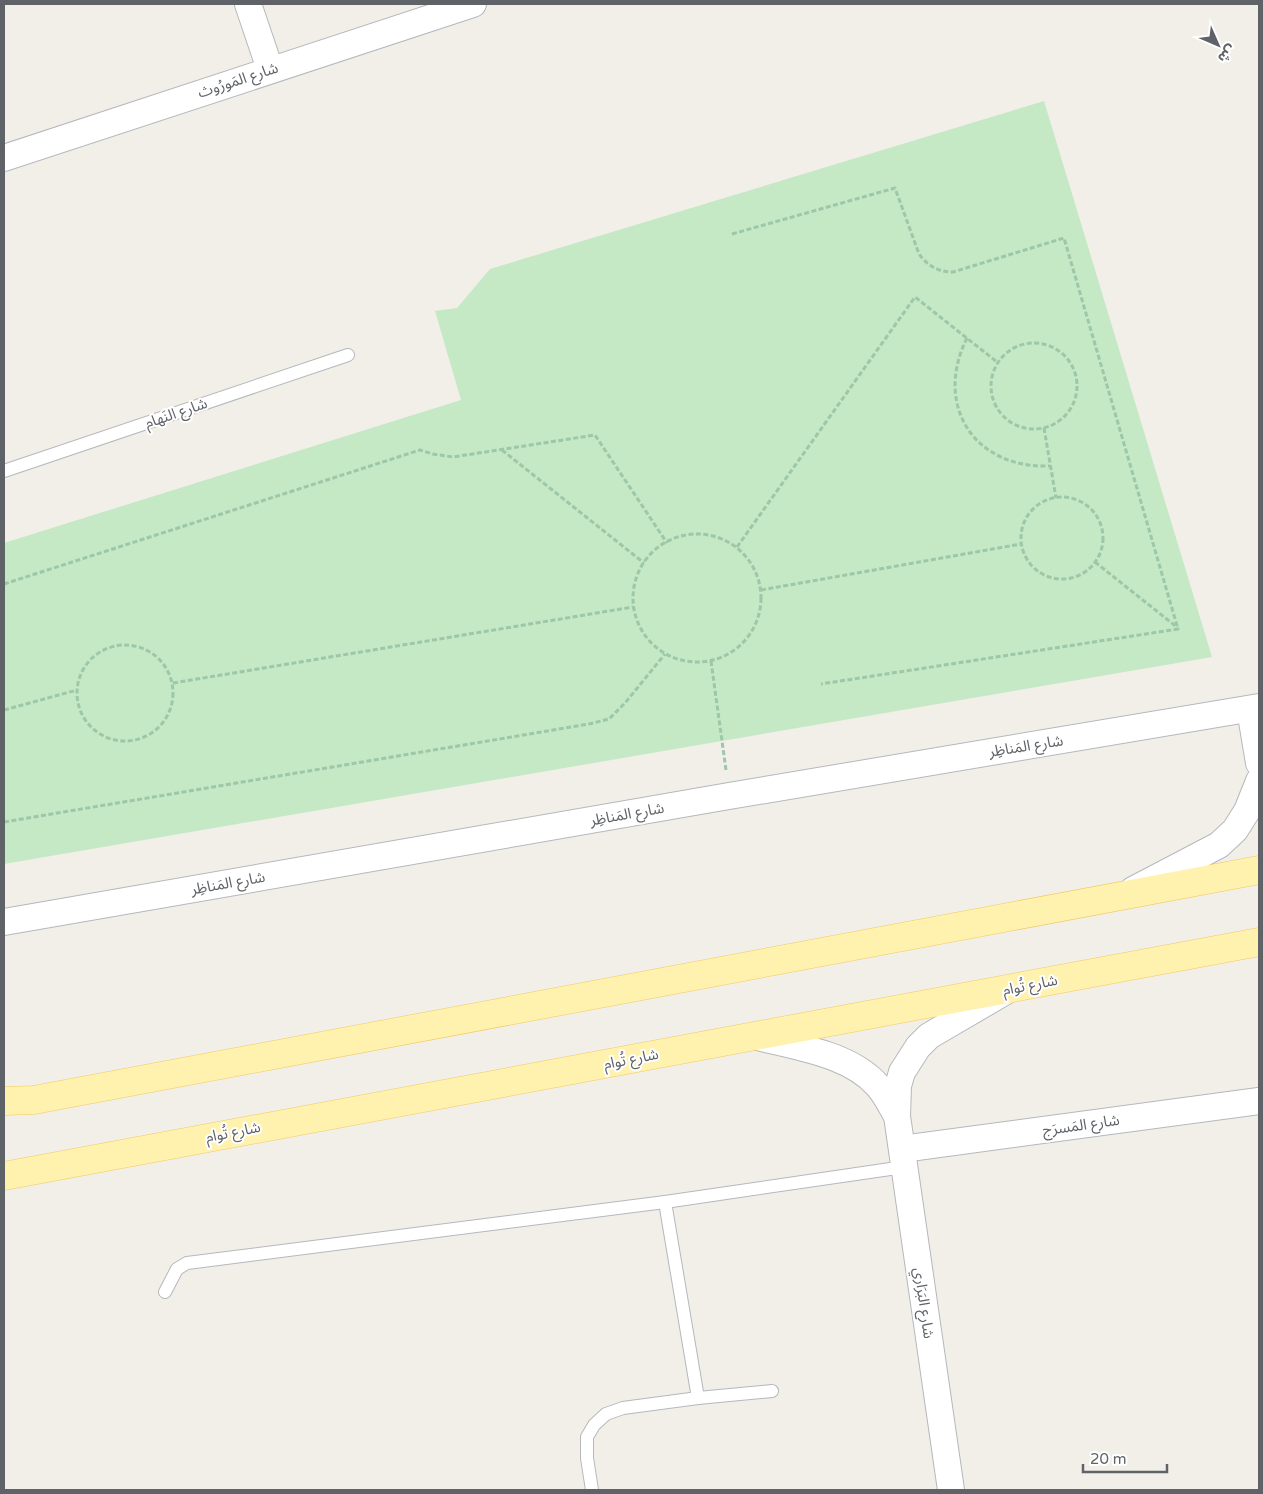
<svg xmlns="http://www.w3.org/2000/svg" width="1263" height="1494" viewBox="0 0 1263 1494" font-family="'Varela Round','Noto Sans Arabic',sans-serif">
	<rect width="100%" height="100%" fill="#f1efe8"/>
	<!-- green -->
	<polygon fill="#c5e8c5" points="1044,101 1212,657 4,864 4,543 461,400 435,311 457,308 490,269"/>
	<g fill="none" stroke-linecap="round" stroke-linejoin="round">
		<!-- service casing -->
		<g stroke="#b5b8bc" stroke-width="14">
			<g id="service">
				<polyline points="4,471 348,355"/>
				<polyline points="665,1202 698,1398"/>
				<polyline points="165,1292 177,1269 187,1263 665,1202 904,1167"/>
				<polyline points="592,1490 587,1458 587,1437 594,1425 606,1414 623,1408 698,1398 772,1391"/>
			</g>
		</g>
		<!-- minor casing -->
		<g stroke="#b5b8bc" stroke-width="28">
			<g id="minor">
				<polyline points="248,4 270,69"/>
				<polyline points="4,158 473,4"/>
				<polyline points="1250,709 1259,763"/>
				<polyline points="1133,890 1219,845 1235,830 1247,811 1259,781"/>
				<polyline points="4,922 729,796 1259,707"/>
				<path d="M754,1036c41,11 95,17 124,50 8,9 13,20 19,30"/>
				<polyline points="902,1149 1259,1101"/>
				<polyline points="951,1490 897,1116 898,1086 902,1072 918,1047 929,1036 1006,991"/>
			</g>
		</g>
		<!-- primary casing -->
		<g stroke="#f2c960" stroke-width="29">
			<g id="primary">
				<polyline points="4,1101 34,1100 1259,870"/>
				<polyline points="4,1176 1259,942"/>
			</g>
		</g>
		<!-- path -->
		<g stroke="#9cc7a9" stroke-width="3" stroke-dasharray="5 2.5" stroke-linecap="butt">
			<path d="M732,234l163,-46 24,66c9,12 19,18 34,18l111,-34 114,391 -357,55"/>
			<path d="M967,338c-34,68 8,131 83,128"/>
			<circle cx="1034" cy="386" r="43"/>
			<polyline points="1044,428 1056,498"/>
			<polyline points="502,450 644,563"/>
			<circle cx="1062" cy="538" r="41"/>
			<circle cx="697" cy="598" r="64"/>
			<polyline points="737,547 915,297 997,362"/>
			<polyline points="1095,562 1178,628"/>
			<polyline points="4,584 420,450 433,454 453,457 595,435 667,543"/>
			<polyline points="761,590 1021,544"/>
			<circle cx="125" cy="693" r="48"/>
			<polyline points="711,661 726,770"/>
			<polyline points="173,683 633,607"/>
			<polyline points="4,710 77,690"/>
			<polyline points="4,822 589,724 609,719 625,703 665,654"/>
		</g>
		<!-- service -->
		<use href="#service" stroke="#fff" stroke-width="12"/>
		<!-- minor -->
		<use href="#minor" stroke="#fff" stroke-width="26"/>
		<!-- primary -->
		<use href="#primary" stroke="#fff2af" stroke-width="28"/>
	</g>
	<g text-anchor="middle" stroke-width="4" stroke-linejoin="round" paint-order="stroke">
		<!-- street labels -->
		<g font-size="15" fill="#5f6368" stroke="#fff">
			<text transform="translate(238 80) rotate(-18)" y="5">شارع المَورُوث</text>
			<text transform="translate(176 413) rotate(-19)" y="5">شارع النَهام</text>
			<text transform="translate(1026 746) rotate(-9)" y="5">شارع المَناظِر</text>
			<text transform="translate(627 814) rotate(-10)" y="5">شارع المَناظِر</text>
			<text transform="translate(228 883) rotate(-10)" y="5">شارع المَناظِر</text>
			<text transform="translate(1030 985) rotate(-11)" y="5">شارع تُوام</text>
			<text transform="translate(631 1059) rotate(-11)" y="5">شارع تُوام</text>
			<text transform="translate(1081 1125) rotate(-8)" y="5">شارع المَسرَج</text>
			<text transform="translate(233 1132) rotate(-11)" y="5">شارع تُوام</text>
			<text transform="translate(924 1303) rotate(82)" y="5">شارع البَرَاري</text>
		</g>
	</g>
	<!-- border -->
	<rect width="1263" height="1494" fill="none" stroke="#5f6368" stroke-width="10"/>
	<!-- north arrow -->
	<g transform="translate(1218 45) rotate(135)" stroke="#ffffff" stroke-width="4" paint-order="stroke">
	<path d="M0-4L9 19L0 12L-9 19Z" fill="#5f6368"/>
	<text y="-8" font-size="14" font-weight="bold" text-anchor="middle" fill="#5f6368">ش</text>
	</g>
	<!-- scale -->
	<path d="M1083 1464v8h84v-8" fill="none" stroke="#5f6368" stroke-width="2.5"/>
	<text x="1090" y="1464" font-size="15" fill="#5f6368" stroke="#ffffff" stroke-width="4" paint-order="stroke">20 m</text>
</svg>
